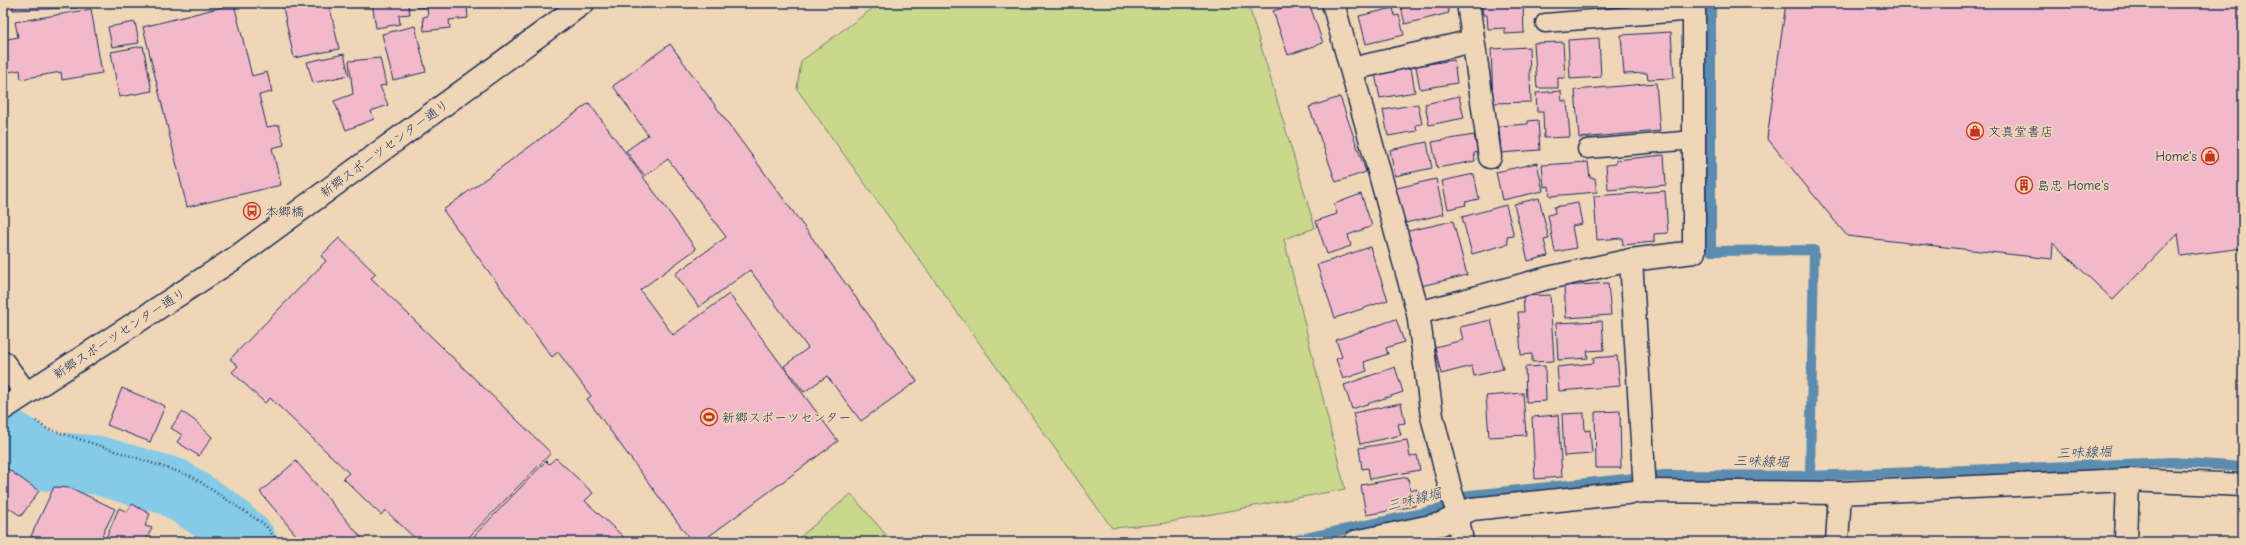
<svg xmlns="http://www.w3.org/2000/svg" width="2246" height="545" viewBox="0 0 2246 545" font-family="'Comic Neue','Klee One',sans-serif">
	<rect width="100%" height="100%" fill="#eed6b6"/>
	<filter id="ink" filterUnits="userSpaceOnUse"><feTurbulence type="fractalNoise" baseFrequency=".025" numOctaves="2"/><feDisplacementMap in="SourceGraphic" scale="8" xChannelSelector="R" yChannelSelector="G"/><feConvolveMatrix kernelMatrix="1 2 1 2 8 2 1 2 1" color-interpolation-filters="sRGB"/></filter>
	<g filter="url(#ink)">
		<!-- green -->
		<g fill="#cad88c" stroke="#728475">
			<polygon points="880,3 1248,3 1315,228 1284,239 1345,489 1159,524 1112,528 797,89 801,61"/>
			<polygon points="851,494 892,542 794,542"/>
		</g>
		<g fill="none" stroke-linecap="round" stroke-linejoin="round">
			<!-- stream -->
			<g stroke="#5b8cb0" stroke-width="10">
				<polyline points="1711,3 1711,251 1814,250 1810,476"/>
				<polyline points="1287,542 1441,509 1470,495 1664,475 1810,476 2173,462 2243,467"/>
			</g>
			<!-- river -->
			<polyline stroke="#85cae7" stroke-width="59" points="3,435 43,461 96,465 173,487 218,516 247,542"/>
		</g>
		<!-- building -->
		<g fill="#f2b9cb" stroke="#1b2f5e">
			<polygon points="13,3 77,3 77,8 13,10"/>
			<polygon points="282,3 329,3 339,49 294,58"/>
			<polygon points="372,3 408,3 410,14 399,15 400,24 376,28"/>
			<polygon points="416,3 496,3 467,7 468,18 449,20 450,28 424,31 423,17 428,16 427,7 417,8"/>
			<polygon points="1298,3 1309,3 1323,43 1288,55 1273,11"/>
			<polygon points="1400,3 1446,3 1449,13 1405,24"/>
			<polygon points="1482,3 1523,3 1524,33 1505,34 1505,28 1488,29 1487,15 1483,15"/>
			<polygon points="1786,3 2243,3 2243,248 2181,256 2178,233 2113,300 2053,243 2052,259 1847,236 1767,138"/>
			<polygon points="234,4 252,76 267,72 272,92 259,95 267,127 279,125 284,145 272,148 281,185 187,207 143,27"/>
			<polygon points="1393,8 1395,16 1399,15 1404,35 1366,44 1359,16"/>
			<polygon points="91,9 102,73 62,80 61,72 21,79 20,70 3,73 3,40 18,37 15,22"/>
			<polygon points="135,22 139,43 112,47 108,27"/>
			<polygon points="415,26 426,72 393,80 382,34"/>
			<polygon points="1671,32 1674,78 1648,79 1647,73 1624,74 1621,35"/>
			<polygon points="1599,38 1601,77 1570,79 1568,40"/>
			<polygon points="1563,42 1565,78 1558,78 1558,88 1537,88 1534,43"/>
			<polygon points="670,44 917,381 861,421 827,376 804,392 784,366 808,348 750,270 699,307 675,274 726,237 668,159 645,176 626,151 648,135 613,86"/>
			<polygon points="143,46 152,91 119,97 111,52"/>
			<polygon points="1529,47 1531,102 1493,103 1491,49"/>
			<polygon points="344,54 349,75 313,83 307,62"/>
			<polygon points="380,58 386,85 380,86 388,105 371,111 374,119 346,130 334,101 353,94 349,61"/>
			<polygon points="1454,60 1457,83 1420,89 1416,66"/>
			<polygon points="1411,68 1415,92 1380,98 1375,74"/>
			<polygon points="1656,83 1660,131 1579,138 1575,90"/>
			<polygon points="1561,91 1562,101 1567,101 1570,137 1544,138 1543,112 1537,112 1536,93"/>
			<polygon points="1459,96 1464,118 1429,125 1425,104"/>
			<polygon points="1340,97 1366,172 1336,182 1309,107"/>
			<polygon points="589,103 696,249 640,290 673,335 729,294 838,441 701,542 692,542 587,399 591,396 558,352 552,357 443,210"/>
			<polygon points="1418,104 1422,124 1416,125 1417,131 1388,136 1383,110"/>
			<polygon points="1538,120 1540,150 1501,153 1499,126 1528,124 1528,121"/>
			<polygon points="1474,135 1478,152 1474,153 1475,161 1437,168 1432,142"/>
			<polygon points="1427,142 1432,168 1395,176 1390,150"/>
			<polygon points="1664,155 1666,185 1608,190 1606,165 1616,164 1616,160"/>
			<polygon points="1588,162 1590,178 1595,178 1597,192 1550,196 1549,186 1544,187 1542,165"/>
			<polygon points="1537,163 1543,191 1502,200 1496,172"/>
			<polygon points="1474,174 1479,199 1465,202 1466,205 1448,209 1442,181"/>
			<polygon points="1436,179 1444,214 1401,224 1393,189"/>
			<polygon points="1665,191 1668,233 1654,234 1654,242 1623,245 1622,238 1597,240 1594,196"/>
			<polygon points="1361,194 1372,226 1348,235 1351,246 1327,254 1316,221 1337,214 1334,204"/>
			<polygon points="1539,198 1549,239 1544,240 1548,256 1528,261 1514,204"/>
			<polygon points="1578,203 1582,224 1572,226 1576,248 1555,252 1548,215 1555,213 1554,207"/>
			<polygon points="1506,205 1514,236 1507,237 1508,244 1472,254 1462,217"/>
			<polygon points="1453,221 1467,275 1417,287 1404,232"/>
			<polygon points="339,238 376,274 371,278 551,453 464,542 419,542 385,510 381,515 343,478 349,473 270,398 265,403 232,372 238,366 230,359 326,261 321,256"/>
			<polygon points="1370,247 1388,300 1335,318 1317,265"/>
			<polygon points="1608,283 1611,315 1566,318 1564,286"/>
			<polygon points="1550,295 1554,361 1532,362 1532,354 1521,355 1518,312 1524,312 1523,296"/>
			<polygon points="1396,319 1404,342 1386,348 1388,354 1364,362 1367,371 1343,379 1336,359 1342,357 1336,340"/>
			<polygon points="1491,320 1503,369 1474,376 1472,366 1441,374 1435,347 1463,340 1460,327"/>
			<polygon points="1602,321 1604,350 1587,351 1588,358 1558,360 1556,323"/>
			<polygon points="1617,356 1620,386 1559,391 1557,367 1594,363 1593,358"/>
			<polygon points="1545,366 1546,401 1526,402 1525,367"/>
			<polygon points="1395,367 1403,392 1352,409 1344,385"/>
			<polygon points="122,388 165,406 150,442 107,425"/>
			<polygon points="1523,393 1526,435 1489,437 1486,396"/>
			<polygon points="1401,403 1405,423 1398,424 1401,435 1360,444 1353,413"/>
			<polygon points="1620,411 1621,468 1596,468 1595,412"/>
			<polygon points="182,412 194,420 212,437 199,456 177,442 182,435 171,428"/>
			<polygon points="1584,413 1585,431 1590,430 1592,454 1564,456 1562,414"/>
			<polygon points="1558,415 1562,477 1535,479 1532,417"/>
			<polygon points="1407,440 1410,457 1417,455 1420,470 1370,479 1368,468 1362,469 1359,448"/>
			<polygon points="556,458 593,493 585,501 629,542 468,542 546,461 549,464"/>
			<polygon points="296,461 365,542 302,542 260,492"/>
			<polygon points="3,466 39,491 21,516 3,504"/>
			<polygon points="1408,477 1410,491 1417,489 1419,501 1415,502 1415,506 1366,515 1361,485"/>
			<polygon points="54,487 71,488 115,509 99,542 45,542 31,536"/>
			<polygon points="132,504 150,514 145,526 152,528 145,542 104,542 119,508 127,512"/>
		</g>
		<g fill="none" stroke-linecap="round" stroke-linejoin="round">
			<!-- lane casing -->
			<g stroke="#1b2f5e" stroke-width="21">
				<g id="lane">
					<polyline points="1545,23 1694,11"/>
					<polyline points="1587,149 1694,140"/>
				</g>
			</g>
			<!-- street casing -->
			<g stroke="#1b2f5e" stroke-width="25">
				<g id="street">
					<polyline points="1333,3 1418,313 1432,416 1451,492 1456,507 1462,542"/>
					<polyline points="1468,3 1490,157"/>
					<polyline points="1352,69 1473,41"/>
					<polyline points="1631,260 1645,491"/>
					<polyline points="1418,313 1548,278 1631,260 1694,252 1694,3"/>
					<polyline points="3,362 26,393"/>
					<polyline points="1355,542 1441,524 1472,509 1645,491 1840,493 2128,480 2243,485"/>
					<polyline points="1837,542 1840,493"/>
					<polyline points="2126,542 2128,480"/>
				</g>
			</g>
			<!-- secondary casing -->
			<g stroke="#1b2f5e" stroke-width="25">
				<polyline id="secondary" points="3,409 235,258 583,3"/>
			</g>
			<!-- path -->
			<polyline stroke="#1b2f5e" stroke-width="2.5" stroke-dasharray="1 3" stroke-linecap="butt" points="36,421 46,428 191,476 265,525 278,542"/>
			<!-- lane -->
			<use href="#lane" stroke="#eed6b6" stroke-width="18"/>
			<!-- street -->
			<use href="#street" stroke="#eed6b6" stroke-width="22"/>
			<!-- secondary -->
			<use href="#secondary" stroke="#eed6b6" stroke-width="22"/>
		</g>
	</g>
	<!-- icons -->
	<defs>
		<g id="shop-ring" transform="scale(0.9)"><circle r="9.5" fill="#eed6b6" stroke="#c8321e" stroke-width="1.5"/><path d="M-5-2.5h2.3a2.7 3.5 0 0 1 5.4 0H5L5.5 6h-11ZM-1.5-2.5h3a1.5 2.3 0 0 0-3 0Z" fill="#c8321e"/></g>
		<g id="building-ring" transform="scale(0.9)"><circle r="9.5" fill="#eed6b6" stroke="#c8321e" stroke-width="1.5"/><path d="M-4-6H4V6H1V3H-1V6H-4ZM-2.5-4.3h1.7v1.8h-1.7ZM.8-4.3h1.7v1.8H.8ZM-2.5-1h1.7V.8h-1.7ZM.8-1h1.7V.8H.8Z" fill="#c8321e"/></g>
		<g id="bus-ring" transform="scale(0.9)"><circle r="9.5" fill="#eed6b6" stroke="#c8321e" stroke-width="1.5"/><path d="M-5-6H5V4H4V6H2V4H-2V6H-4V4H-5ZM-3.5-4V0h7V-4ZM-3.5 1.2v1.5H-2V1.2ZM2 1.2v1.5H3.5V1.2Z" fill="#c8321e"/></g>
		<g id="stadium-ring" transform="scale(0.9)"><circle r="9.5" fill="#eed6b6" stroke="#c8321e" stroke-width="1.5"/><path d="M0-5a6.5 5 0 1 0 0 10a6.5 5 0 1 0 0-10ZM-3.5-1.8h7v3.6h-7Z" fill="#c8321e"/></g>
	</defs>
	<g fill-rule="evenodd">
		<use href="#shop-ring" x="1975" y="131"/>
		<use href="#shop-ring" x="2210" y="156"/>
		<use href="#building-ring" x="2024" y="185"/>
		<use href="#bus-ring" x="252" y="211"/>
		<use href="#stadium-ring" x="709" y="417"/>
	</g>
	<g text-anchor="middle" stroke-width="3.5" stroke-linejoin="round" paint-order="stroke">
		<!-- poi labels -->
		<g font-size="13" fill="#1b2f5e" stroke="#eed6b6" text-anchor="start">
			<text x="1988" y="136">文真堂書店</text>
			<text x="2197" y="161" text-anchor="end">Home's</text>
			<text x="2037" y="190">島忠 Home's</text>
			<text x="265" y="216">本郷橋</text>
			<text x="722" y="422">新郷スポーツセンター</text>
		</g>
		<!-- street labels -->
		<g font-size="13" fill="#1b2f5e" stroke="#eed6b6">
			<text transform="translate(384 148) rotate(-36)" y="5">新郷スポーツセンター通り</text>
			<text transform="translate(119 333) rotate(-33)" y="5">新郷スポーツセンター通り</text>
		</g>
		<!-- water labels -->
		<g font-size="14" font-style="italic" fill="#2b4673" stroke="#eed6b6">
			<text transform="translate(2084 452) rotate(-2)" y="5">三味線堀</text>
			<text transform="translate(1761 461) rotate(1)" y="5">三味線堀</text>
			<text transform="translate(1414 499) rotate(-14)" y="5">三味線堀</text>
		</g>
	</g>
	<!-- margin -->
	<rect width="2246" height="545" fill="none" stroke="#eed6b6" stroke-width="16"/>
	<rect x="8" y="8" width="2230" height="529" fill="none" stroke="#1b2f5e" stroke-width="1.5" filter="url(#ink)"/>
</svg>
